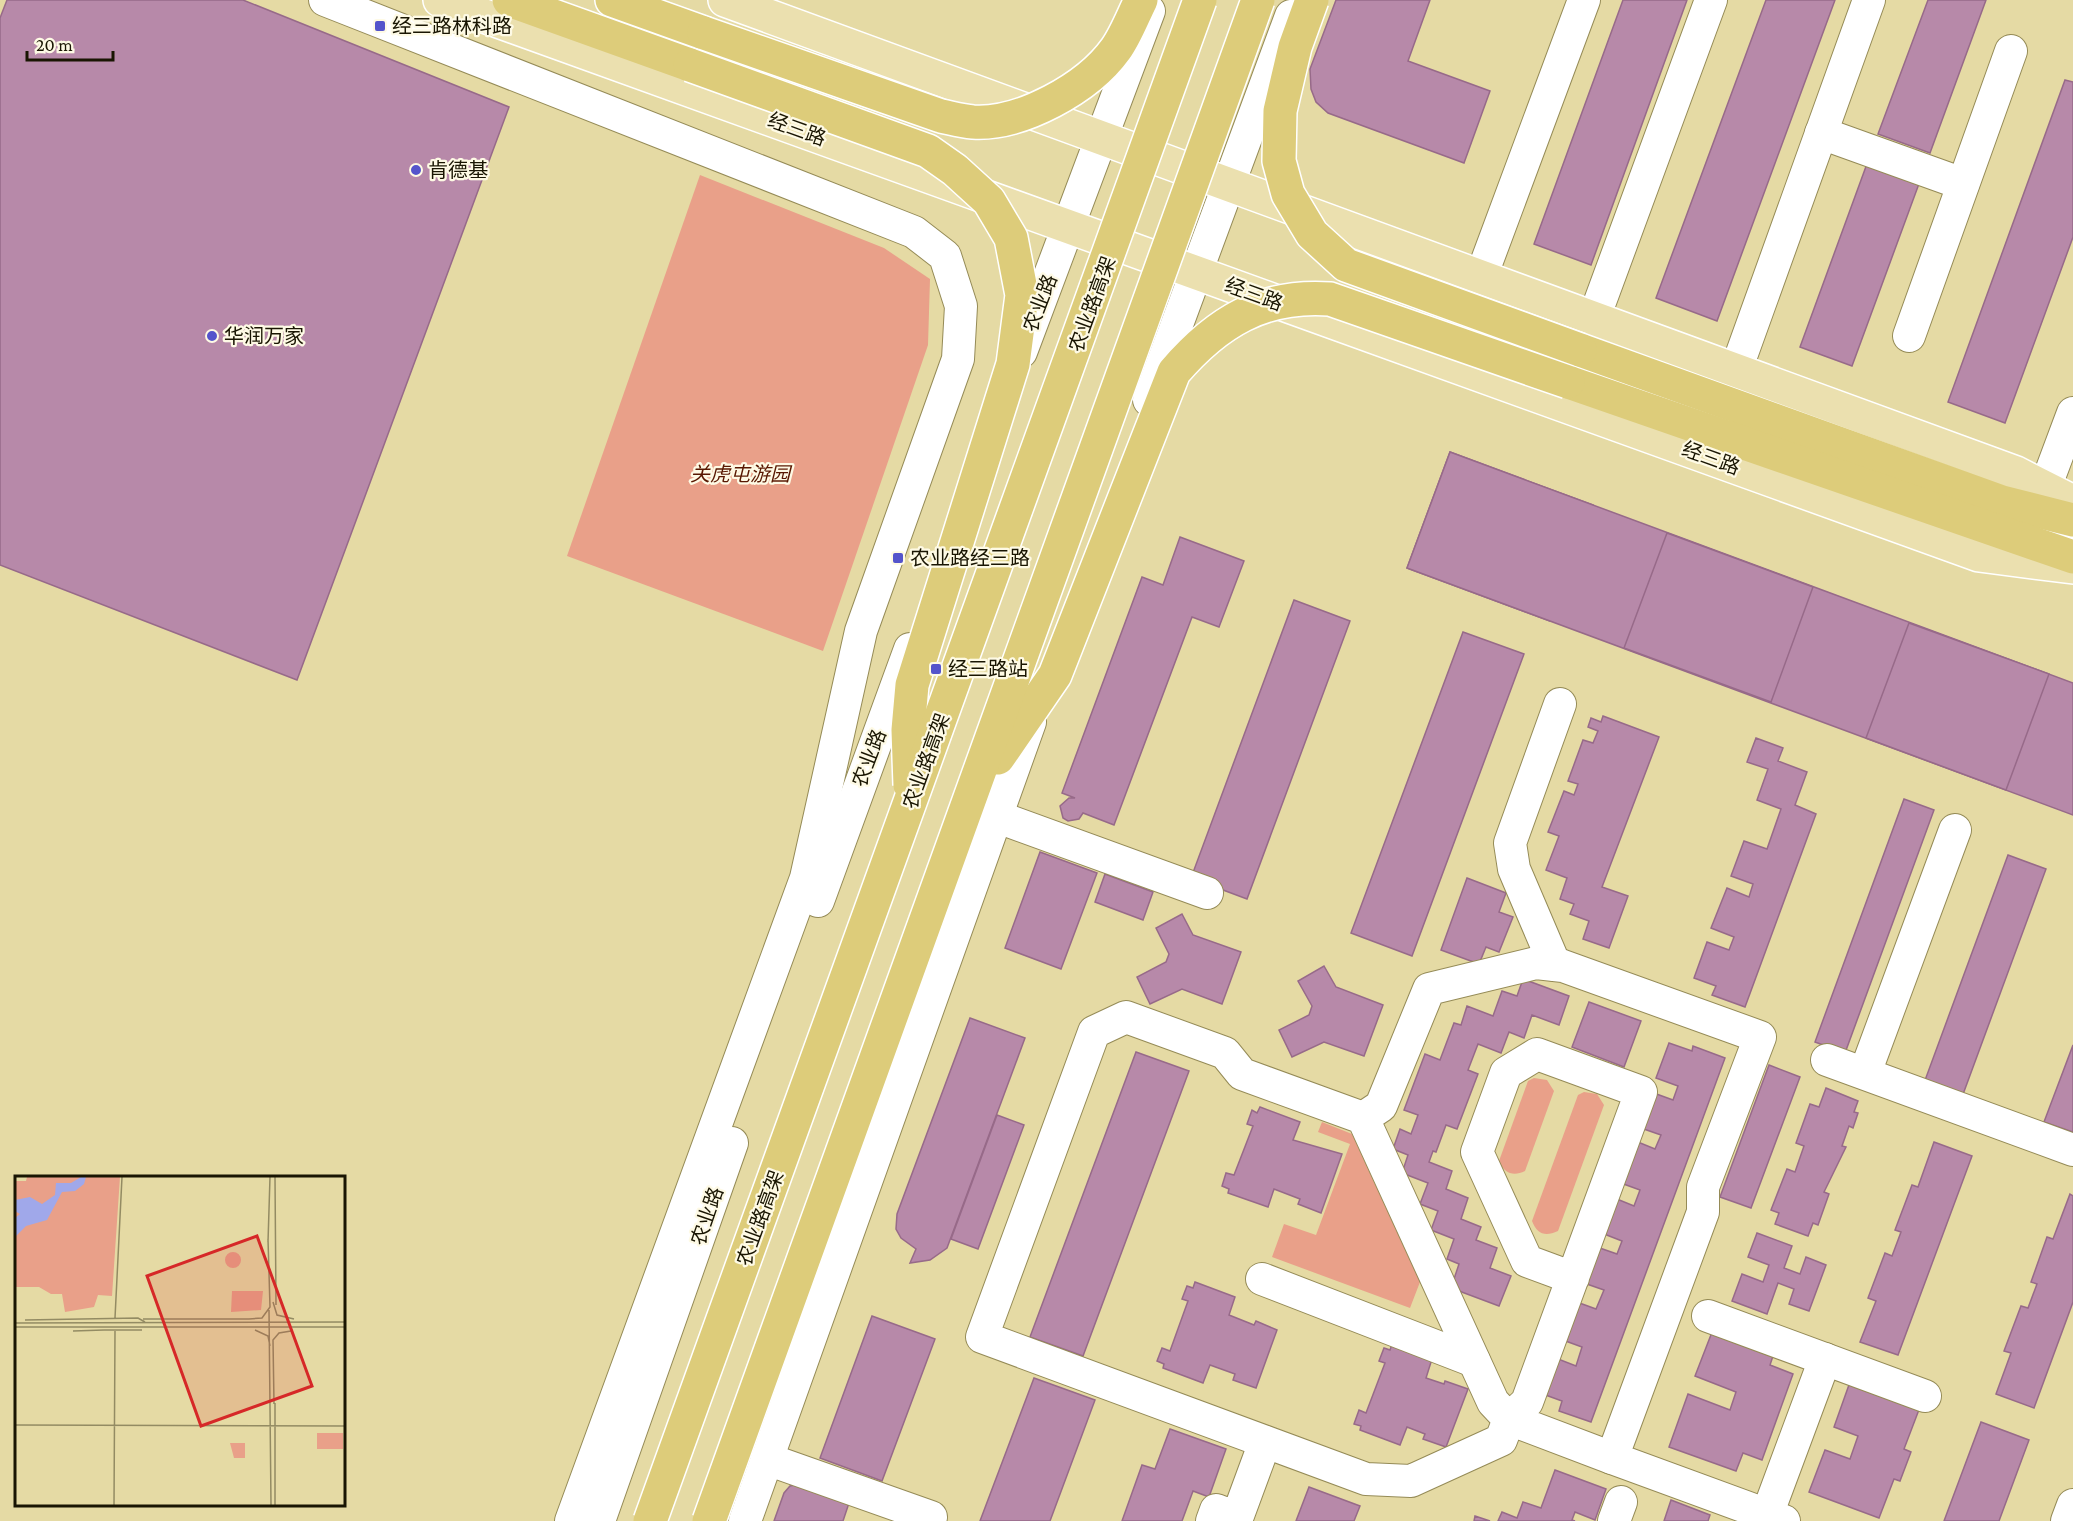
<svg xmlns="http://www.w3.org/2000/svg" width="2073" height="1521" viewBox="0 0 2073 1521" font-family="'Crimson Pro','Noto Sans SC',serif">
	<rect width="100%" height="100%" fill="#e5daa4"/>
	<!-- green -->
	<g fill="#e9a089">
		<polygon points="700,175 884,248 930,279 928,345 823,651 567,556"/>
		<path d="M1534,1078l13,2 7,11 -29,80c-12,6 -21,2 -26,-10l29,-80z"/>
		<path d="M1584,1092l13,2 7,11 -46,126c-13,6 -21,3 -26,-10l46,-126z"/>
		<polygon points="1322,1122 1352,1134 1420,1282 1410,1308 1272,1257 1284,1224 1316,1235 1350,1144 1318,1132"/>
	</g>
	<!-- building -->
	<g fill="#b789a9" stroke="#976a89" stroke-width="1.5">
		<polygon points="7,0 243,0 509,107 297,680 0,565 0,18"/>
		<polygon points="1336,0 1430,0 1408,61 1490,91 1464,163 1328,113 1316,102 1311,89 1310,69"/>
		<polygon points="1623,0 1687,0 1591,265 1534,244"/>
		<polygon points="1766,0 1835,0 1717,321 1656,298"/>
		<polygon points="1928,0 1986,0 1930,153 1878,134"/>
		<polygon points="2065,80 2073,82 2073,237 2005,423 1948,402"/>
		<polygon points="1868,161 1920,181 1852,366 1800,347"/>
		<polygon points="1450,452 1593,505 1550,621 1407,568"/>
		<polygon points="1450,452 2073,683 2073,815 1407,568"/>
		<polygon points="1667,533 1813,587 1771,702 1624,648"/>
		<polygon points="1180,537 1244,561 1219,627 1192,617 1114,825 1083,813 1079,819 1068,821 1063,818 1060,806 1069,798 1075,798 1062,793 1142,577 1163,585"/>
		<polygon points="1294,600 1350,621 1247,899 1191,878"/>
		<polygon points="1909,623 2049,674 2006,790 1866,738"/>
		<polygon points="1463,632 1524,654 1412,956 1351,933"/>
		<polygon points="1603,716 1659,737 1602,887 1628,896 1609,948 1583,939 1589,921 1570,914 1574,904 1560,899 1567,878 1546,870 1559,836 1548,832 1564,791 1574,795 1578,784 1568,781 1583,740 1593,743 1598,731 1588,727 1591,718 1601,722"/>
		<polygon points="1756,738 1783,748 1778,761 1807,772 1795,805 1816,814 1745,1007 1712,995 1716,986 1694,978 1707,942 1729,950 1734,937 1711,928 1727,888 1749,897 1753,884 1731,876 1744,841 1767,849 1781,809 1757,800 1768,769 1747,762"/>
		<polygon points="1904,799 1934,810 1845,1053 1815,1042"/>
		<polygon points="1040,852 1097,873 1061,969 1005,948"/>
		<polygon points="2008,855 2046,869 1962,1097 1924,1083"/>
		<polygon points="1105,874 1153,892 1143,920 1095,902"/>
		<polygon points="1467,878 1506,893 1499,912 1513,917 1499,952 1486,947 1479,964 1441,950"/>
		<polygon points="1182,914 1193,935 1241,952 1222,1004 1182,989 1150,1004 1137,977 1166,962 1169,954 1156,928"/>
		<polygon points="1324,966 1336,987 1383,1005 1364,1056 1324,1042 1292,1057 1279,1030 1309,1015 1312,1006 1298,981"/>
		<polygon points="1523,979 1569,996 1559,1025 1532,1015 1524,1038 1509,1032 1501,1053 1478,1044 1468,1070 1478,1074 1457,1129 1446,1125 1436,1152 1433,1151 1429,1162 1452,1171 1446,1189 1468,1198 1461,1219 1481,1227 1476,1240 1497,1248 1490,1268 1511,1276 1499,1306 1451,1288 1459,1264 1447,1259 1454,1239 1431,1230 1438,1211 1420,1204 1428,1183 1402,1173 1408,1155 1393,1149 1400,1129 1411,1134 1418,1115 1404,1110 1425,1054 1440,1060 1454,1023 1461,1025 1467,1006 1493,1016 1502,991 1517,996"/>
		<polygon points="1589,1002 1641,1021 1624,1067 1572,1047"/>
		<polygon points="970,1018 1025,1038 947,1248 930,1260 910,1263 916,1249 901,1238 896,1229 897,1214"/>
		<polygon points="1669,1043 1692,1051 1693,1046 1725,1058 1591,1422 1559,1411 1562,1401 1540,1393 1553,1357 1576,1366 1582,1347 1560,1339 1574,1301 1596,1309 1604,1290 1581,1282 1594,1246 1617,1254 1622,1241 1599,1232 1612,1197 1634,1206 1640,1190 1618,1182 1633,1140 1655,1149 1661,1135 1638,1127 1651,1092 1673,1100 1678,1086 1656,1078"/>
		<polygon points="2073,1045 2073,1132 2044,1122"/>
		<polygon points="1136,1052 1189,1071 1083,1356 1030,1337"/>
		<polygon points="1769,1065 1800,1077 1751,1208 1720,1197"/>
		<polygon points="1826,1088 1858,1101 1854,1112 1858,1113 1853,1128 1849,1126 1842,1146 1846,1147 1824,1192 1829,1194 1818,1225 1813,1223 1808,1236 1775,1224 1779,1213 1771,1210 1787,1169 1795,1172 1804,1146 1796,1143 1810,1104 1819,1107"/>
		<polygon points="1260,1107 1300,1122 1293,1140 1342,1154 1321,1213 1298,1204 1300,1199 1274,1189 1268,1207 1228,1193 1229,1189 1222,1186 1226,1173 1234,1175 1253,1126 1247,1124 1252,1110 1257,1113"/>
		<polygon points="997,1115 1024,1125 978,1249 951,1239"/>
		<polygon points="1934,1142 1972,1156 1898,1355 1860,1342 1876,1301 1868,1298 1885,1253 1892,1256 1901,1232 1895,1230 1912,1185 1918,1187"/>
		<polygon points="2070,1194 2073,1196 2073,1302 2034,1408 1996,1394 2011,1353 2004,1351 2021,1306 2028,1308 2037,1284 2031,1282 2047,1237 2053,1239"/>
		<polygon points="1757,1233 1792,1246 1784,1268 1800,1274 1806,1257 1826,1265 1809,1311 1789,1304 1794,1289 1778,1283 1767,1314 1732,1301 1742,1274 1763,1282 1769,1265 1748,1257"/>
		<polygon points="1195,1282 1235,1297 1229,1315 1254,1325 1256,1321 1277,1330 1256,1388 1233,1380 1235,1374 1210,1365 1203,1383 1163,1368 1164,1364 1157,1361 1162,1348 1170,1351 1188,1301 1182,1299 1187,1286 1193,1288"/>
		<polygon points="872,1316 935,1339 882,1481 820,1458"/>
		<polygon points="1714,1327 1775,1350 1770,1365 1793,1374 1762,1460 1743,1453 1736,1471 1669,1447 1688,1394 1730,1410 1736,1392 1695,1376"/>
		<polygon points="1392,1344 1432,1359 1426,1378 1444,1384 1445,1381 1468,1389 1446,1447 1423,1439 1425,1434 1407,1427 1400,1445 1360,1430 1361,1426 1354,1424 1359,1410 1366,1413 1385,1363 1379,1361 1384,1348 1390,1350"/>
		<polygon points="1034,1378 1095,1400 1050,1521 980,1521"/>
		<polygon points="1850,1382 1920,1407 1904,1449 1911,1452 1900,1481 1894,1479 1879,1518 1809,1492 1825,1450 1850,1459 1858,1436 1834,1427"/>
		<polygon points="1981,1422 2029,1440 1999,1521 1944,1521"/>
		<polygon points="1170,1429 1226,1449 1209,1497 1193,1491 1182,1521 1122,1521 1142,1465 1155,1469"/>
		<polygon points="1555,1470 1606,1489 1595,1520 1575,1512 1572,1520 1575,1521 1498,1521 1502,1512 1517,1518 1523,1502 1541,1508"/>
		<polygon points="799,1484 849,1503 843,1521 774,1521 784,1493 790,1486"/>
		<polygon points="1309,1487 1360,1506 1354,1521 1296,1521"/>
		<polygon points="1671,1500 1710,1515 1708,1521 1664,1521"/>
		<polygon points="1475,1516 1490,1521 1474,1521"/>
	</g>
	<g fill="none" stroke-linecap="round" stroke-linejoin="round">
		<!-- minor casing -->
		<g stroke="#958b57" stroke-width="34">
			<g id="minor">
				<polyline points="325,0 914,232 945,256 961,306 958,359 861,631 806,878 571,1521"/>
				<polyline points="1821,133 1963,184"/>
				<polyline points="1481,277 1584,0"/>
				<polyline points="1594,318 1711,0"/>
				<polyline points="1909,336 2011,51"/>
				<polyline points="1021,352 1149,11"/>
				<polyline points="1736,370 1869,0"/>
				<polyline points="1149,400 1291,16"/>
				<polyline points="2045,488 2073,413"/>
				<polyline points="995,816 1207,893"/>
				<polyline points="818,901 910,649"/>
				<polyline points="1555,965 1514,869 1510,843 1560,704"/>
				<polyline points="1827,1060 2073,1150"/>
				<polyline points="1865,1073 1955,830"/>
				<polyline points="1363,1118 1381,1106 1429,989 1536,963 1563,966 1760,1037 1703,1187 1703,1212 1612,1458 1784,1521"/>
				<polyline points="1573,1278 1527,1261 1477,1152 1506,1073 1537,1054 1641,1092 1527,1402 1509,1419 1493,1402 1363,1118 1242,1074 1225,1053 1126,1017 1094,1032 982,1337 1366,1479 1411,1481 1501,1440 1509,1419 1612,1458"/>
				<polyline points="1262,1279 1474,1361"/>
				<polyline points="1708,1316 1925,1396"/>
				<polyline points="767,1459 931,1517"/>
				<polyline points="1767,1515 1825,1359"/>
				<polyline points="599,1521 732,1143"/>
				<polyline points="745,1521 1030,722"/>
				<polyline points="1212,1521 1216,1510 1237,1518 1265,1442"/>
				<polyline points="1614,1521 1621,1502"/>
				<polyline points="2067,1521 2073,1505"/>
			</g>
		</g>
		<!-- major casing -->
		<g stroke="#fff" stroke-width="36">
			<g id="major">
				<polyline points="440,0 1979,555 2073,567"/>
				<polyline points="725,0 2016,473 2073,502"/>
			</g>
		</g>
		<!-- highway casing -->
		<g stroke="#fff" stroke-width="36">
			<g id="highway">
				<polyline points="509,0 690,65"/>
				<polyline points="612,0 704,33"/>
				<polyline points="1580,350 2002,502 2073,520"/>
				<polyline points="1568,382 2073,557"/>
			</g>
		</g>
		<!-- minor -->
		<use href="#minor" stroke="#fff" stroke-width="32"/>
		<!-- major -->
		<use href="#major" stroke="#ebe0af" stroke-width="33"/>
		<!-- highway -->
		<use href="#highway" stroke="#ddcc7a" stroke-width="33"/>
		<!-- highway-bridge casing -->
		<g stroke="#fff" stroke-width="36" stroke-linecap="butt">
			<g id="highway-bridge">
				<polyline points="1312,0 1295,47 1280,111 1279,161 1288,194 1312,234 1346,265 1580,350"/>
				<path d="M704,33l237,83c10,2 21,5 32,6 48,3 115,-34 143,-73 10,-14 17,-33 25,-49"/>
				<polyline points="690,65 928,151 955,170 989,201 1011,238 1022,295 1013,364 912,685 908,730 910,785"/>
				<path d="M998,758l57,-83 119,-303c43,-50 89,-78 156,-73l238,83"/>
				<polyline points="650,1521 1200,0"/>
				<polyline points="709,1521 1258,0"/>
			</g>
		</g>
		<!-- highway-bridge -->
		<use href="#highway-bridge" stroke="#ddcc7a" stroke-width="33"/>
	</g>
	<!-- markers -->
	<g fill="#5454cb" stroke="#fefae5" stroke-width="2">
		<rect x="374" y="20" width="12" height="12" rx="3"/>
		<circle cx="416" cy="170" r="6"/>
		<circle cx="212" cy="336" r="6"/>
		<rect x="892" y="552" width="12" height="12" rx="3"/>
		<rect x="930" y="663" width="12" height="12" rx="3"/>
	</g>
	<g text-anchor="middle" stroke-width="4.5" stroke-linejoin="round" paint-order="stroke">
		<!-- poi labels -->
		<g font-size="20" fill="#191502" stroke="#fefae5" text-anchor="start">
			<text x="392" y="33">经三路林科路</text>
			<text x="428" y="177">肯德基</text>
			<text x="224" y="343">华润万家</text>
			<text x="910" y="565">农业路经三路</text>
			<text x="948" y="676">经三路站</text>
		</g>
		<!-- street labels -->
		<g font-size="20" fill="#191502" stroke="#fefae5">
			<text transform="translate(797 129) rotate(20)" y="7">经三路</text>
			<text transform="translate(1254 294) rotate(20)" y="7">经三路</text>
			<text transform="translate(1040 303) rotate(-69)" y="7">农业路</text>
			<text transform="translate(1092 304) rotate(-70)" y="7">农业路高架</text>
			<text transform="translate(1711 458) rotate(20)" y="7">经三路</text>
			<text transform="translate(869 758) rotate(-69)" y="7">农业路</text>
			<text transform="translate(926 761) rotate(-70)" y="7">农业路高架</text>
			<text transform="translate(707 1216) rotate(-71)" y="7">农业路</text>
			<text transform="translate(760 1218) rotate(-70)" y="7">农业路高架</text>
		</g>
		<!-- park labels -->
		<g font-size="20" font-style="italic" fill="#581701" stroke="#fefae5">
			<text x="740" y="481">关虎屯游园</text>
		</g>
	</g>
	<!-- overview -->
	<g transform="translate(15 1176)">
		<rect width="330" height="330" fill="#e5daa4"/>
		<path d="M12,1h93l-8,119 -14,-1 -4,12 -29,5 -3,-18h-11l-12,-7h-24v-106h11zM210 84a8 8 0 1 1 16 0a8 8 0 1 1-16 0ZM217,115h31l-2,19 -30,2zM302,257h26v16h-26zM215,267h15v15h-11z" fill="#e9a089"/>
		<path d="M66,1h5l-2,7 -9,7 -13,1 -15,28 -21,6 -11,11v-19l5,-4 -5,-3v-11l15,-3 12,7 13,-9 1,-12h15z" fill="#a0a8ea"/>
		<path fill="none" stroke="#938b63" stroke-width="1.5" d="M260,1l1,128M253,66l2,-65M258,126l4,13 17,4M254,134l2,195M100,142l7,-141M128,143h107M234,143l13,-1 8,-11 -2,-68M10,144l113,-2 7,4M0,147l330,-1M0,151h330M89,154h38M240,154l13,6 2,10M58,155l31,-1M259,228l-1,-64 6,-7 12,-2M0,249l330,1M99,329l1,-174M260,329v-102"/>
		<path fill="#d62828" fill-opacity="0.15" stroke="#d62828" stroke-width="3" d="M242,60l55,150 -111,40 -54,-150z"/>
		<rect width="330" height="330" fill="none" stroke="#191502" stroke-width="3"/>
	</g>
	<!-- scale -->
	<path d="M27 51v9h86v-9" fill="none" stroke="#191502" stroke-width="3"/>
	<text x="36" y="51" font-size="18" fill="#191502" stroke="#fefae5" stroke-width="4.5" paint-order="stroke">20 m</text>
</svg>
